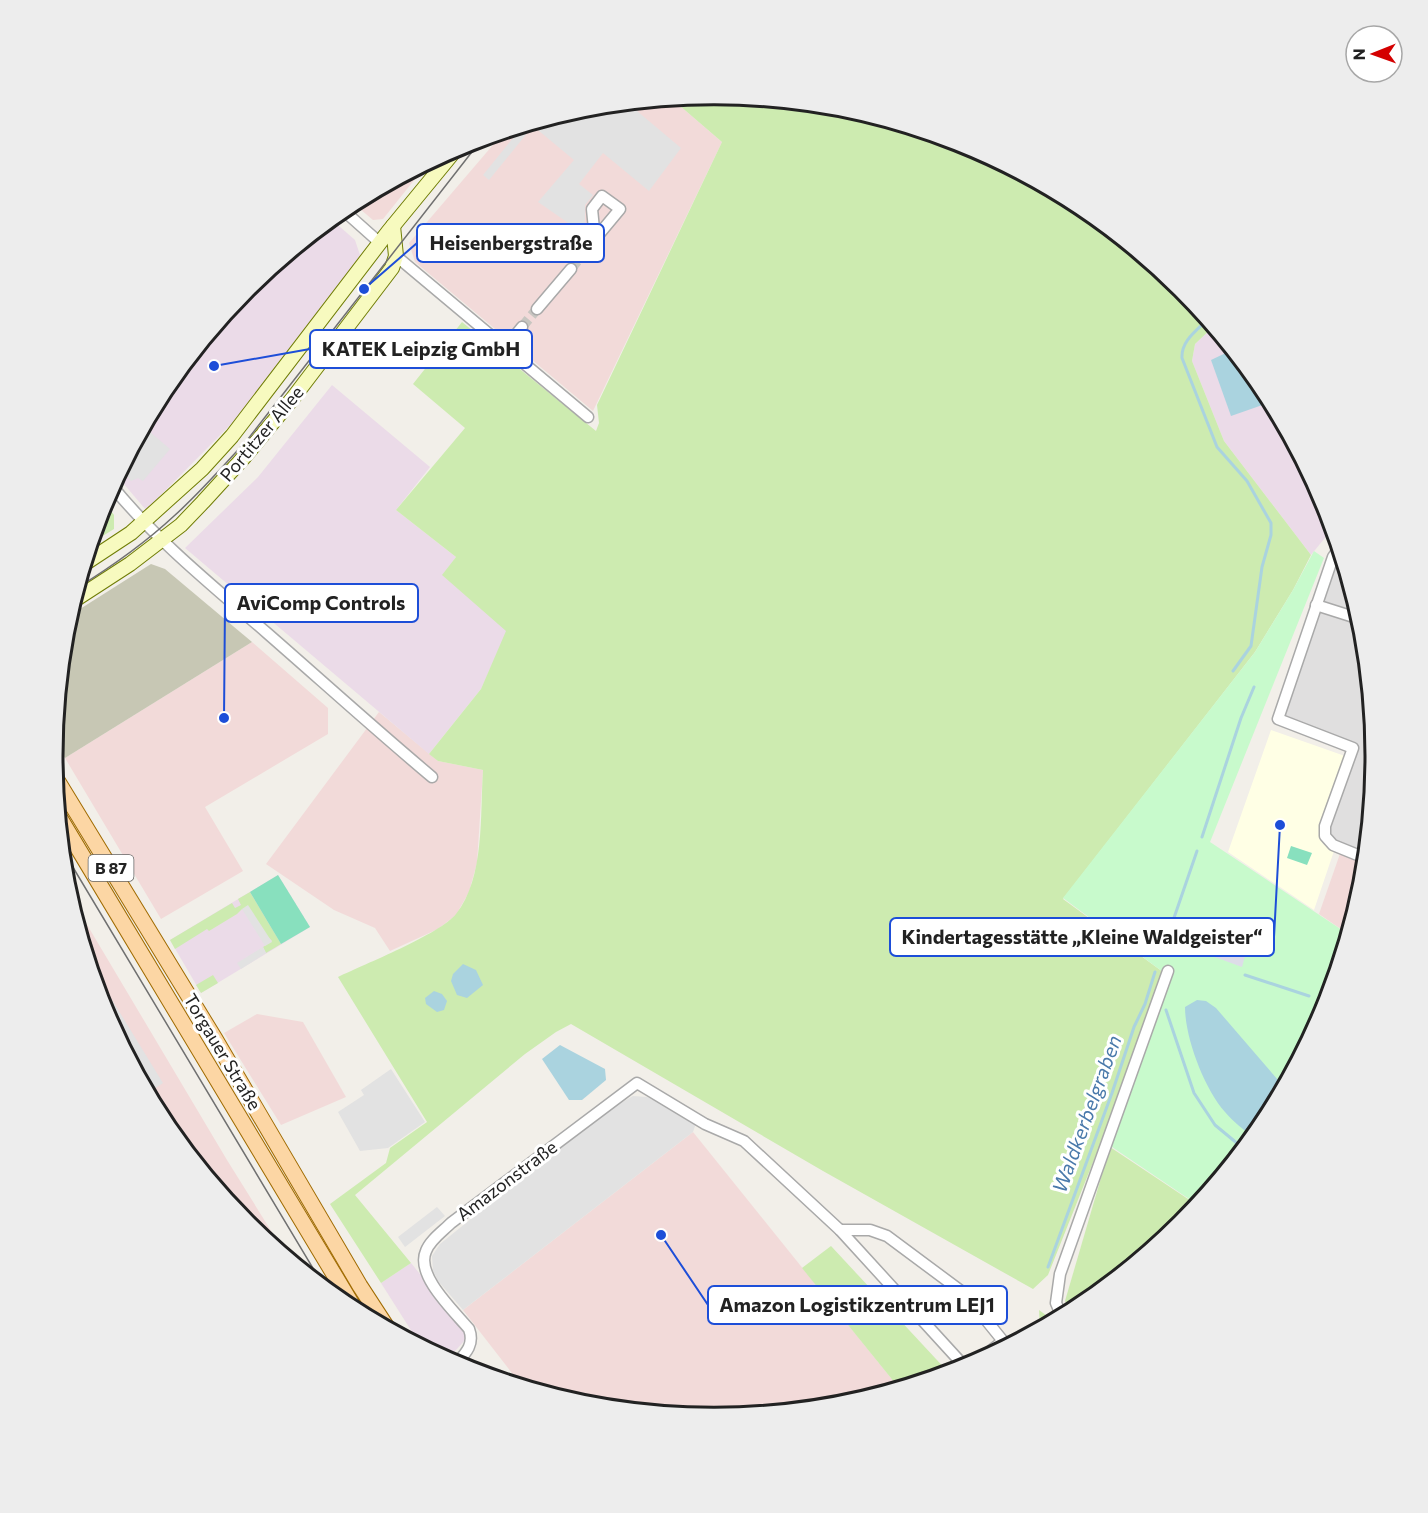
<svg xmlns="http://www.w3.org/2000/svg" width="1428" height="1513" viewBox="0 0 1428 1513" font-family="Commissioner,sans-serif">
	<rect width="100%" height="100%" fill="#f2efe9"/>
	<!-- residential -->
	<polygon fill="#e0dfdf" points="1334,554 1341,557 1354,597 1348,615 1360,619 1363,628 1375,756 1365,858 1325,836 1352,748 1278,719"/>
	<!-- commercial -->
	<g fill="#f2dad9">
		<polygon points="672,99 722,142 593,411 415,262 409,243 504,132 585,108"/>
		<polygon points="427,164 383,219 373,220 353,203"/>
		<polygon points="252,642 328,708 328,734 205,807 243,871 161,919 65,758"/>
		<polygon points="379,712 438,761 483,770 477,863 469,892 456,915 438,929 390,951 375,928 334,910 266,864"/>
		<polygon points="1342,848 1365,858 1363,886 1348,934 1319,914"/>
		<polygon points="67,891 227,1160 288,1258 246,1224 164,1124 103,1009"/>
		<polygon points="257,1014 303,1022 346,1097 281,1125 224,1033"/>
		<polygon points="693,1132 899,1388 843,1405 714,1418 585,1405 522,1386 463,1310"/>
	</g>
	<!-- industrial -->
	<g fill="#ebdbe8">
		<polygon points="331,219 355,240 362,261 246,409 146,510 117,476 164,389 246,289"/>
		<polygon points="1213,327 1264,389 1325,504 1333,528 1311,555 1224,441 1192,361 1195,344"/>
		<polygon points="332,385 430,467 396,510 456,557 443,575 507,631 481,689 429,754 185,548 258,477"/>
		<polygon points="278,875 310,927 201,993 170,940"/>
		<polygon points="411,1263 466,1331 465,1340 447,1360 421,1346 381,1283"/>
	</g>
	<!-- education -->
	<polygon fill="#ffffe5" points="1271,730 1345,756 1319,833 1323,844 1334,851 1314,910 1228,852"/>
	<!-- construction -->
	<polygon fill="#c7c7b4" points="151,564 165,569 252,642 65,758 54,741 65,627 69,616"/>
	<!-- grass -->
	<g fill="#cdebb0">
		<path d="M714,95l129,13 124,37 115,62 100,82 31,38 -18,17 -3,17 32,80 87,114 -18,35 -38,62 -192,247 100,73 -36,105 -79,198 -15,14 -210,-118 -252,-147 -15,8 -31,22 -170,141 56,68 -30,20 -51,-79 56,-41 4,-15 37,-26 -89,-145c27,-13 102,-43 118,-63 29,-36 24,-100 27,-144l-45,-9 -9,-7 52,-65 25,-58 -64,-56 14,-18 -60,-47 69,-82 -52,-44 49,-62 134,109 3,-8 -2,-18 125,-263 -50,-43z"/>
		<polygon points="104,502 114,515 114,529 101,537 95,528"/>
		<polygon points="250,892 281,944 266,953 263,947 272,941 242,909 237,914 209,931 207,929 175,949 170,940 232,903 235,908 241,905 238,899"/>
		<polygon points="213,975 218,983 201,993 196,985"/>
		<polygon points="1110,1147 1197,1205 1181,1224 1081,1307 1071,1312 1065,1301"/>
		<polygon points="831,1246 949,1373 899,1388 802,1268"/>
		<polygon points="1039,1310 1054,1321 1040,1329"/>
	</g>
	<!-- park -->
	<polygon fill="#c8facc" points="1314,551 1324,558 1210,842 1348,934 1325,1010 1264,1124 1198,1205 1109,1145 1163,972 1063,898 1255,652 1293,590"/>
	<!-- pitch -->
	<g fill="#88e0be">
		<polygon points="1291,846 1312,853 1307,865 1287,858"/>
		<polygon points="278,875 310,927 281,944 250,892"/>
	</g>
	<!-- parking -->
	<g fill="#e2e2e2">
		<polygon points="645,102 637,111 681,148 649,191 603,153 579,184 593,195 585,205 585,226 577,229 538,202 574,160 533,126 489,180 483,175 522,127 585,108"/>
		<polygon points="144,427 170,449 143,481 138,478 131,481 121,469"/>
		<polygon points="248,905 272,942 265,946 242,909"/>
		<polygon points="263,947 266,953 241,969 237,963"/>
		<polygon points="87,959 163,1083 151,1091 148,1086 144,1087 103,1009"/>
		<polygon points="391,1069 425,1122 388,1148 360,1151 338,1112 364,1095 361,1090"/>
		<polygon points="633,1096 647,1097 660,1103 696,1123 693,1132 463,1310 438,1281 433,1271 432,1256 440,1244 568,1140 606,1111"/>
		<polygon points="437,1207 445,1216 405,1247 398,1237"/>
	</g>
	<!-- plaza -->
	<polygon fill="#dddde8" points="1204,942 1245,956 1242,967 1201,952"/>
	<!-- water -->
	<g fill="#aad3df">
		<polygon points="1232,350 1264,389 1271,402 1231,416 1211,360"/>
		<polygon points="463,964 476,970 483,985 467,998 457,995 451,981 453,974"/>
		<polygon points="434,991 442,994 447,1001 444,1010 437,1012 426,1004 425,998"/>
		<path d="M1197,1000l9,1 10,7 68,79 -20,37 -11,14c-9,-9 -20,-16 -28,-26 -21,-24 -40,-74 -40,-105z"/>
		<polygon points="560,1045 605,1069 606,1080 582,1100 569,1100 542,1059"/>
	</g>
	<g fill="none" stroke-linecap="round" stroke-linejoin="round">
		<!-- stream -->
		<g stroke="#aad3df" stroke-width="3">
			<path d="M1207,320c-11,11 -26,21 -25,38l35,89 30,34 24,42v12l-9,32 -11,79 -18,25"/>
			<polyline points="1202,837 1241,718 1254,687"/>
			<polyline points="1165,944 1197,851"/>
			<polyline points="1245,975 1309,996"/>
			<polyline points="1166,1010 1194,1093 1215,1125 1244,1149"/>
			<polyline points="1048,1267 1112,1093 1134,1027 1145,1004 1155,972"/>
		</g>
		<!-- street-tunnel -->
		<g stroke="#c8c6c1" stroke-width="10" stroke-dasharray="10 5" stroke-linecap="butt">
			<polyline points="571,269 590,245"/>
			<polyline points="522,327 537,309"/>
		</g>
		<!-- street casing -->
		<g stroke="#a9a9a9" stroke-width="13">
			<g id="street">
				<polyline points="343,210 380,243"/>
				<polyline points="590,245 620,209 602,196 592,209 595,239"/>
				<polyline points="396,256 588,417"/>
				<polyline points="537,309 571,269"/>
				<polyline points="506,347 522,327"/>
				<path d="M112,486c46,56 101,100 155,147 55,48 109,97 165,144"/>
				<polyline points="1339,548 1333,557 1278,719 1353,748 1325,826 1325,836 1333,845 1365,858"/>
				<polyline points="1316,605 1360,619"/>
				<polyline points="840,1230 870,1230 887,1236 965,1294 1003,1341 971,1366"/>
				<polyline points="1062,1317 1056,1303 1060,1274 1168,971"/>
				<path d="M455,1365c10,-11 20,-20 14,-36 -15,-18 -54,-54 -43,-78 4,-11 17,-20 25,-28l186,-140 68,41 39,17 96,89 126,138"/>
			</g>
		</g>
		<!-- secondary casing -->
		<g stroke="#707d05" stroke-width="16">
			<g id="secondary">
				<polyline points="84,564 131,533 202,469 232,436 388,232 457,148"/>
				<polyline points="73,601 130,564 181,525 203,502 245,456 293,398 392,268 396,256 393,226"/>
			</g>
		</g>
		<!-- primary casing -->
		<g stroke="#a06b00" stroke-width="17">
			<g id="primary">
				<polyline points="55,777 215,1039 360,1286 388,1329"/>
				<polyline points="58,815 356,1311"/>
			</g>
		</g>
		<!-- street -->
		<use href="#street" stroke="#fff" stroke-width="10"/>
		<!-- secondary -->
		<use href="#secondary" stroke="#f7fabf" stroke-width="14"/>
		<!-- primary -->
		<use href="#primary" stroke="#fcd6a4" stroke-width="15"/>
		<!-- tram -->
		<g stroke="#707070" stroke-width="1.5">
			<path d="M77,588c34,-21 68,-45 97,-72 27,-24 50,-51 74,-77l234,-300"/>
			<polyline points="62,849 326,1290"/>
		</g>
	</g>
	<g text-anchor="middle" stroke-width="6" stroke-linejoin="round" paint-order="stroke">
		<!-- shield labels -->
		<rect fill="#fff" stroke="#646464" stroke-width="1.5" x="88.5" y="855" width="45" height="26" rx="4.5"/>
		<g font-size="16" font-weight="bold" fill="#222">
			<text x="111" y="874">B 87</text>
		</g>
		<!-- street labels -->
		<g font-size="18" fill="#222" stroke="#fff">
			<text transform="translate(262 434) rotate(-50)" y="6">Portitzer Allee</text>
			<text transform="translate(222 1052) rotate(59)" y="6">Torgauer Straße</text>
			<text transform="translate(507 1181) rotate(-37)" y="6">Amazonstraße</text>
		</g>
		<!-- water labels -->
		<g font-size="20" font-style="italic" fill="#4a7aab" stroke="#fff">
			<text transform="translate(1087 1114) rotate(-70)" y="7">Waldkerbelgraben</text>
		</g>
	</g>
	<!-- crop -->
	<path d="M0 0H1428V1513H0ZM63 756a651 651 0 1 1 1302 0a651 651 0 1 1-1302 0Z" fill="#ededed" fill-rule="evenodd"/>
	<path fill="none" stroke="#222" stroke-width="3" d="M63 756a651 651 0 1 1 1302 0a651 651 0 1 1-1302 0Z"/>
	<!-- callouts -->
	<path fill="none" stroke="#1d4ed8" stroke-width="2" d="M364 289L417 243M214 366L310 349M224 718L225 603M1280 825L1274 937M661 1235L708 1305"/>
	<g fill="#1d4ed8" stroke="#fff" stroke-width="2">
		<circle cx="364" cy="289" r="6"/>
		<circle cx="214" cy="366" r="6"/>
		<circle cx="224" cy="718" r="6"/>
		<circle cx="1280" cy="825" r="6"/>
		<circle cx="661" cy="1235" r="6"/>
	</g>
	<g fill="#fff" stroke="#1d4ed8" stroke-width="2">
		<rect x="417" y="224" width="187" height="38" rx="6"/>
		<rect x="310" y="330" width="222" height="38" rx="6"/>
		<rect x="225" y="584" width="193" height="38" rx="6"/>
		<rect x="890" y="918" width="384" height="38" rx="6"/>
		<rect x="708" y="1286" width="299" height="38" rx="6"/>
	</g>
	<g font-size="20" text-anchor="middle" font-weight="bold" fill="#222">
		<text x="511" y="250">Heisenbergstraße</text>
		<text x="421" y="356">KATEK Leipzig GmbH</text>
		<text x="321" y="610">AviComp Controls</text>
		<text x="1082" y="944">Kindertagesstätte „Kleine Waldgeister“</text>
		<text x="857" y="1312">Amazon Logistikzentrum LEJ1</text>
	</g>
	<!-- north arrow -->
	<g transform="translate(1374 54) rotate(269)"><circle r="28" fill="#ffffff" stroke="#a7a7a7" stroke-width="1.5"/>
	<path d="M0-4.5L10 22L0 15L-10 22Z" fill="#d40000"/>
	<text y="-9" font-size="16" font-weight="bold" text-anchor="middle" fill="#222222">N</text>
	</g>
</svg>
